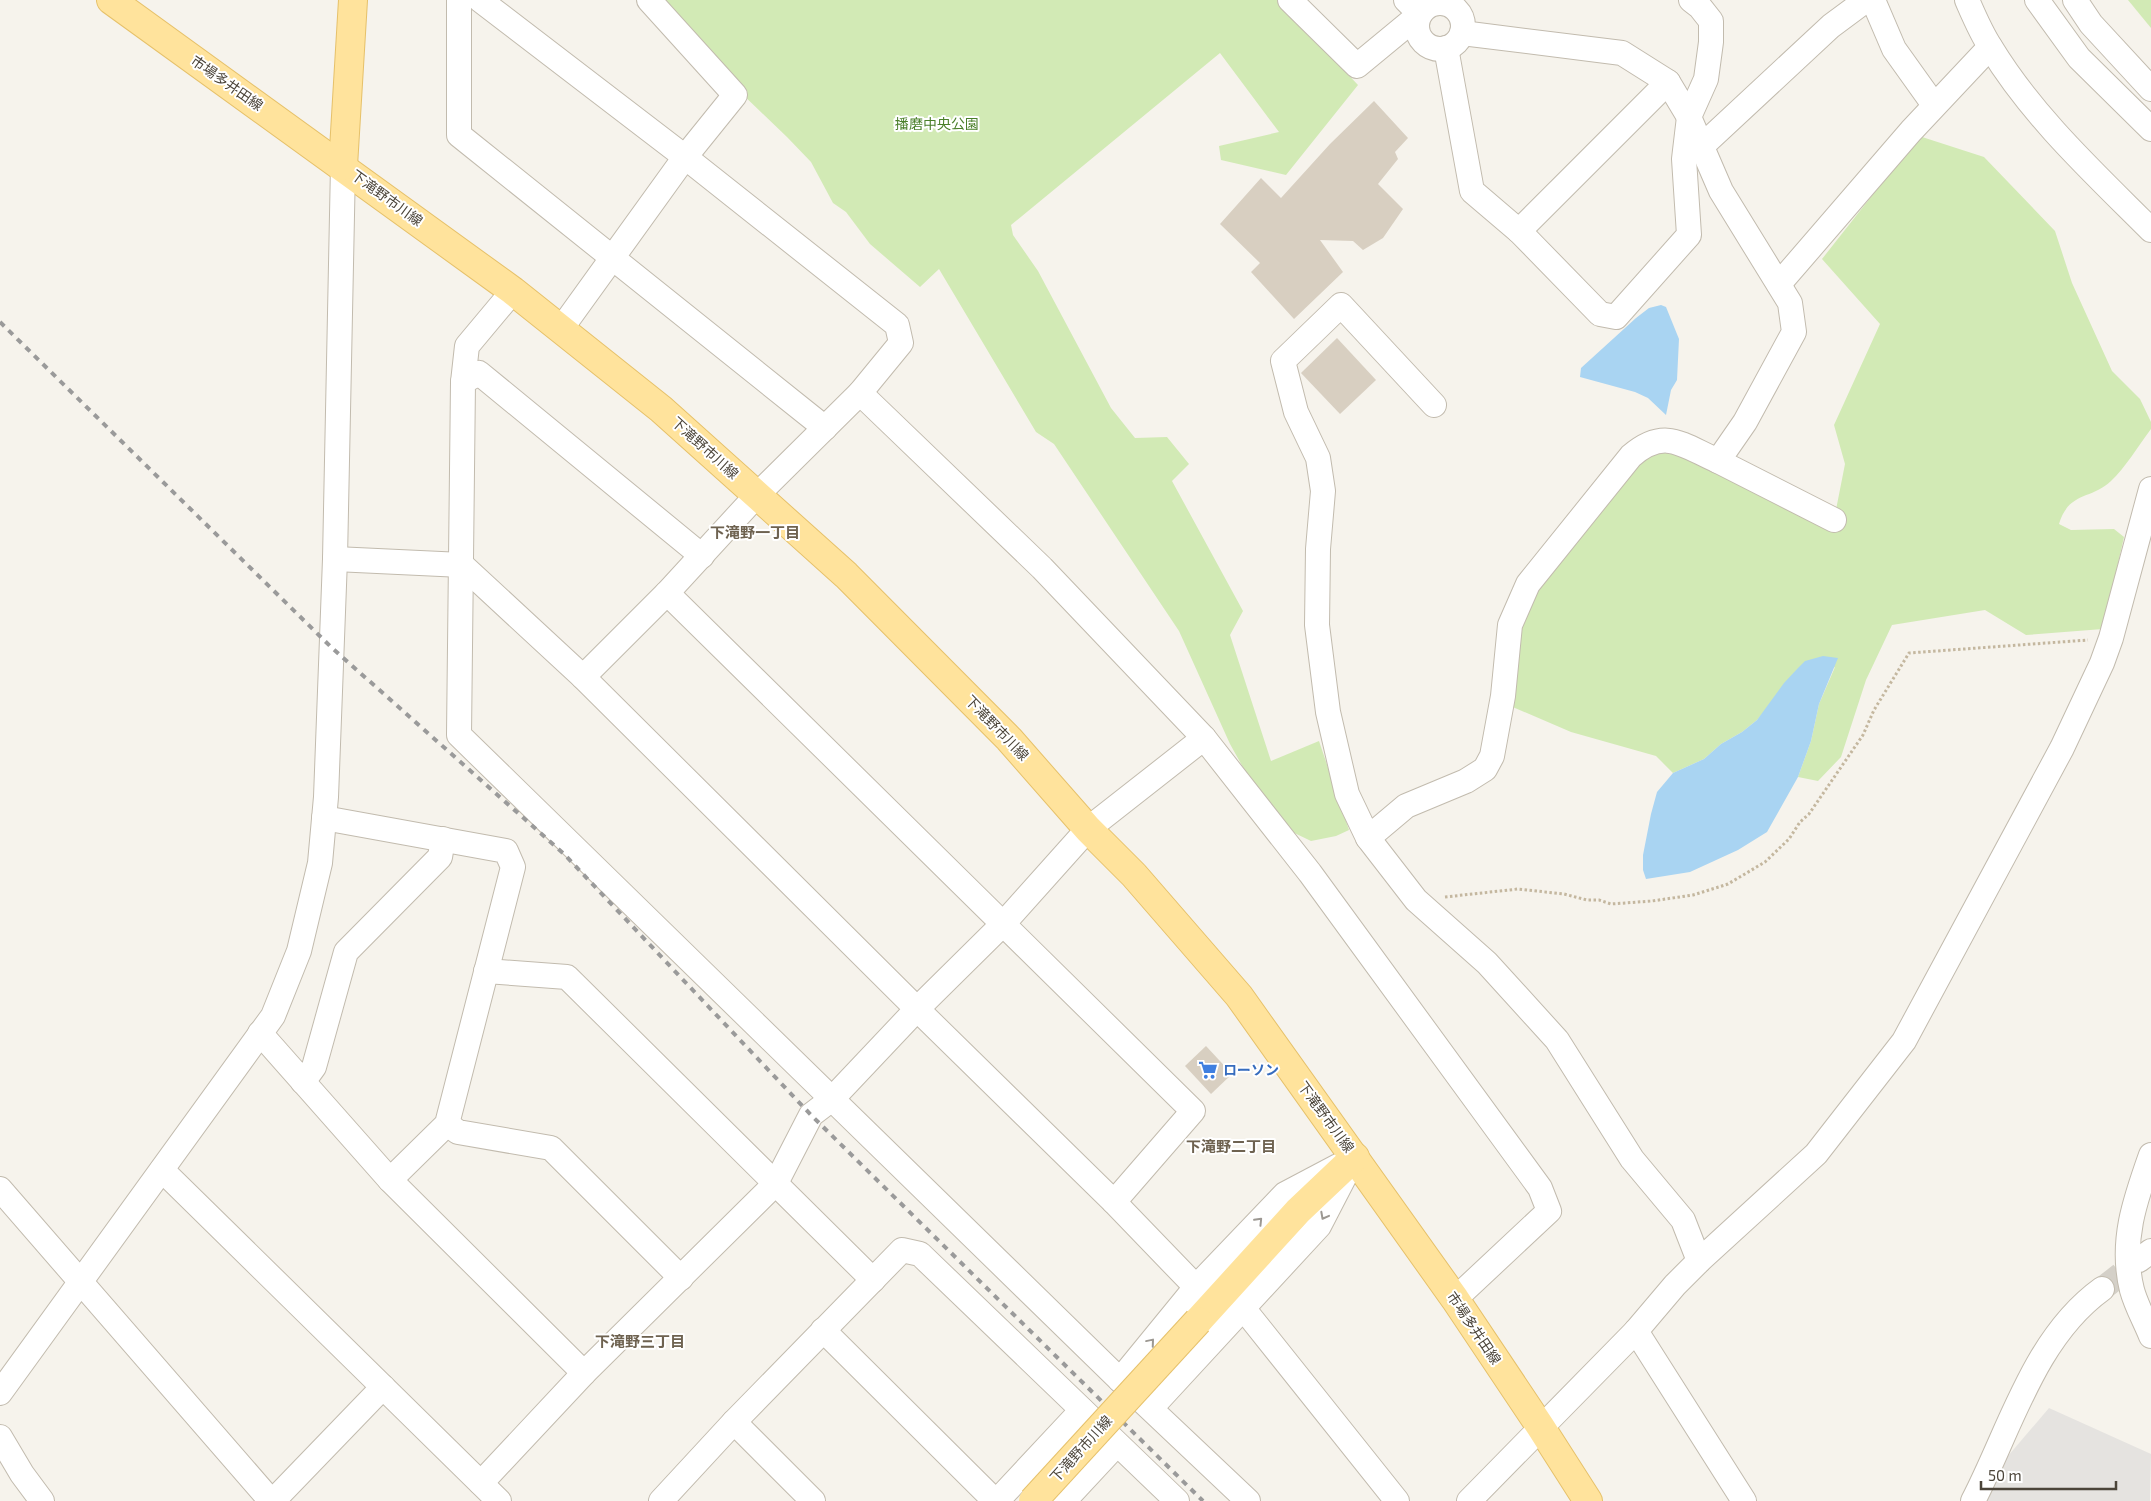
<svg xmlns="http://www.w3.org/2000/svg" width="2151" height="1501" viewBox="0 0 2151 1501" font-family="'Exo 2','Noto Sans JP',sans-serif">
	<rect width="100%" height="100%" fill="#f6f3ec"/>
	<!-- green -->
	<g fill="#d2eab5">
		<polygon points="649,0 1290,0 1284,7 1358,85 1286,175 1221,160 1219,146 1279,132 1220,53 1011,225 1013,235 1038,271 1111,408 1135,438 1167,437 1189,464 1172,481 1243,611 1230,635 1271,761 1319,741 1349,830 1336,836 1311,841 1284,828 1265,807 1230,744 1179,631 1054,444 1036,432 939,269 920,287 870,244 846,212 833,203 811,162 787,137 683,37"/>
		<polygon points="2128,0 2151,0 2151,28"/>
		<path d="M1919,136l65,21 71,74 17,52 40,88 28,28 11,23v7c-12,16 -26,39 -40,52 -20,19 -42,10 -52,43l12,6 43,-1 10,8 -21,92 -77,6 -41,-25 -93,15 -26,55 -25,77 -23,24 -20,-4 13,-36 8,-37 16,-37 -68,41 -10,12 -15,12 -21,12 -17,15 -31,14 -17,-17 -85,-24 -63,-27 8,-65 23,-60 114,-132 13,-3 166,85 13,-66 -11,-39 46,-101 -58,-65z"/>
	</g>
	<!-- parking -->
	<polygon fill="#e5e3e0" points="2049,1408 2151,1454 2150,1501 1973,1501 1979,1490"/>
	<!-- water -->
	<g fill="#a9d4f2">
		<polygon points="1661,305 1666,307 1679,339 1677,380 1671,390 1666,415 1648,398 1635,392 1580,377 1581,368 1636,318 1649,308"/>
		<polygon points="1823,656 1838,658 1819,704 1811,741 1798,777 1767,832 1738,850 1690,872 1646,879 1643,870 1643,855 1651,814 1657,792 1673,773 1704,759 1721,744 1742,732 1757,720 1784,683 1798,668 1805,661"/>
	</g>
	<!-- building -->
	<g fill="#d8cfc1">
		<polygon points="1374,101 1408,138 1395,152 1398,159 1378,184 1403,209 1383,238 1363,250 1353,241 1320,240 1343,272 1294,319 1251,272 1260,263 1220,224 1261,178 1281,198 1330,144"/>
		<polygon points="1337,338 1376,380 1340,414 1301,373"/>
		<polygon points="1206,1046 1232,1074 1211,1094 1185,1066"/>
	</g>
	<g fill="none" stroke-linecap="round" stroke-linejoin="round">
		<!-- minor-tunnel -->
		<polyline stroke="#d4d0c8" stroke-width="24" stroke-dasharray="24 12" stroke-linecap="butt" points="2102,1289 2139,1260"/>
		<!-- minor casing -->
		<g stroke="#c2bbae" stroke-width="26">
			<g id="minor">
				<polyline points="459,0 459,135 825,428"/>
				<polyline points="480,0 685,157 897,325 901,343 860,393 757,495 667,593 583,677"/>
				<polyline points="1290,0 1357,66 1420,14 1406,0"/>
				<polyline points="1873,0 1894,49 1934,105"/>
				<path d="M1967,0c7,16 14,33 24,48 42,69 103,125 160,182"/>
				<polyline points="2037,0 2079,58 2151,129"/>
				<polyline points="2075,0 2091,24 2151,89"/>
				<circle cx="1440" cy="26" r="23"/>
				<polyline points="1446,48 1472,191 1519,231 1668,82"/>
				<polyline points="1702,146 1831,26 1866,0"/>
				<polyline points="1519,231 1600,314 1616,317 1689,235 1684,159 1689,117 1706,79 1711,42 1711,21 1700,7 1691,0"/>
				<polyline points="1779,284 1911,131 1990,47"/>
				<polyline points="561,329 685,157 735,95 649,0"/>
				<polyline points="463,382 467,346 513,291"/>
				<polyline points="860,393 1042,568 1204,738 1310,873 1540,1188 1549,1211 1455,1299"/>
				<polyline points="1434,405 1341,305 1283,361 1296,412 1318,458 1323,491 1318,549 1317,625 1328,712 1347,794 1368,838 1416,900 1487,963 1557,1040 1632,1159 1683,1220 1699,1261"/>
				<polyline points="1718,461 1834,520"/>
				<polyline points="702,556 479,373 463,382 459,735 1120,1380 1248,1501"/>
				<polyline points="335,559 462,565 583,677 917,1009 1114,1202 1196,1287"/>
				<polyline points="667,593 1193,1111 1114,1202"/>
				<polyline points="324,818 506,851 513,867 447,1124 390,1180"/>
				<path d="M1368,838l38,-32 60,-25 19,-12 7,-13 11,-60 7,-71 18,-41 103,-128c34,-29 51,-11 87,5l27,-39 49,-90 -4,-29 -69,-112 -32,-74 -21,-35 -46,-29 -160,-20"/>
				<polyline points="486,971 567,977 873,1280"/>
				<polyline points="260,1033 390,1180 584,1373"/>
				<polyline points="303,1082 314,1067 346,952 440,857 443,839"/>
				<polyline points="447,1124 458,1132 551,1148 681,1278"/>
				<path d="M2151,1155c-16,45 -31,87 -19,135 4,15 13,31 19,46"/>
				<polyline points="162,1170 499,1501"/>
				<polyline points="0,1189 271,1501"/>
				<polyline points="2139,1260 2151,1251"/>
				<polyline points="1243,1308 1397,1501"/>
				<polyline points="823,1330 995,1501"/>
				<polyline points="1636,1331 1744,1501"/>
				<polyline points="1120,1380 1196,1287 1285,1194 1338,1166"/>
				<polyline points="0,1393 273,1016 299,951 320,863 326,797 335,559 343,166"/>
				<polyline points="1151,1408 1319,1226 1349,1168"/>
				<polyline points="734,1422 813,1501"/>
				<polyline points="0,1437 22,1474 42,1501"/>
				<polyline points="481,1483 584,1373 776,1183 811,1115 832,1099 917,1009 1004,923 1088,829 1204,738"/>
				<polyline points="273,1501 383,1387"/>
				<polyline points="661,1501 734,1422 902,1250 920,1254 1177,1501"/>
				<polyline points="997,1501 1082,1410"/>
				<polyline points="1064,1501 1117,1444"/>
				<polyline points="1469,1501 1636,1331 1675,1285 1699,1261 1816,1154 1904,1041 2062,748 2102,663 2111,638 2151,489"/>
				<path d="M1973,1501c37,-71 61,-163 129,-212"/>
			</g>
		</g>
		<!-- major casing -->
		<g stroke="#e6c16a" stroke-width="30">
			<g id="major">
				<polyline points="111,0 513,291 661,409 846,575 1009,739 1088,829 1134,875 1239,996 1455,1299 1540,1426 1588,1501"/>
				<polyline points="343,166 353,0"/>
				<polyline points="1198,1321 1298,1211 1355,1157"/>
			</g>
		</g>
		<!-- path -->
		<polyline stroke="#c4b79f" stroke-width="3" stroke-dasharray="2.5 2.5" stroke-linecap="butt" points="1445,897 1518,889 1564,894 1587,900 1599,900 1611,904 1652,901 1693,895 1728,884 1765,862 1789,839 1800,822 1809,814 1863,735 1874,710 1909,653 2088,640"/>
		<!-- minor -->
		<use href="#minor" stroke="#fff" stroke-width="24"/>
		<!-- major -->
		<use href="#major" stroke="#ffe39c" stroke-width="28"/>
		<!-- rail -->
		<polyline stroke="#9a9a9a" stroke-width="4" stroke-dasharray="6 6" stroke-linecap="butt" points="0,322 331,647 564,854 811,1115 1203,1501"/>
		<!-- major-bridge casing -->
		<g stroke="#e6c16a" stroke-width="30" stroke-linecap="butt">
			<polyline id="major-bridge" points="1033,1501 1198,1321"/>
		</g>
		<!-- major-bridge -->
		<use href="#major-bridge" stroke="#ffe39c" stroke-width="28"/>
	</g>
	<!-- one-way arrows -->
	<defs><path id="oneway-chevron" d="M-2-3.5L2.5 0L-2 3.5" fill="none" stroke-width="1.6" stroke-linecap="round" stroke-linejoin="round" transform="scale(1.25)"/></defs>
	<g stroke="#9c9892">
		<use href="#oneway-chevron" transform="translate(1324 1216) rotate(118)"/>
		<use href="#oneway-chevron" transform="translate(1259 1221) rotate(-46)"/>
		<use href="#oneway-chevron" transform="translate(1151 1342) rotate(-50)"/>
	</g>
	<!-- icons -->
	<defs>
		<g id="supermarket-bare" transform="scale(1.5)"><path d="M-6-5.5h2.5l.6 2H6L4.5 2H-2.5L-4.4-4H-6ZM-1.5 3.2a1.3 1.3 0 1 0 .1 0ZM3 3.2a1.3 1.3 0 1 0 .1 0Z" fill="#3f7fe0" stroke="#fff" stroke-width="2.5" paint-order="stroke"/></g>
	</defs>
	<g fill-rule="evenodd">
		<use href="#supermarket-bare" x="1208" y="1070"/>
	</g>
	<g text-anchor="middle" stroke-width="4" stroke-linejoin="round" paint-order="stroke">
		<!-- street labels -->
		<g font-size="14" fill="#4b4439" stroke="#fff">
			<text transform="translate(227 83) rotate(35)" y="5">市場多井田線</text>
			<text transform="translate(387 198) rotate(36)" y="5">下滝野市川線</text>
			<text transform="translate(705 448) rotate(42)" y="5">下滝野市川線</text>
			<text transform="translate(997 728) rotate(46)" y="5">下滝野市川線</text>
			<text transform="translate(1326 1117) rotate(54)" y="5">下滝野市川線</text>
			<text transform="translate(1474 1328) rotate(56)" y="5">市場多井田線</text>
			<text transform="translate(1081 1449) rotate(-48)" y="5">下滝野市川線</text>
		</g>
		<!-- park labels -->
		<g font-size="14" fill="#4a7f2a" stroke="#fff">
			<text x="937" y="129">播磨中央公園</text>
		</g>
		<!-- shop labels -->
		<g font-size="14" font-weight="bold" fill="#366cbe" stroke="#fff" text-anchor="start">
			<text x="1223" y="1075">ローソン</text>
		</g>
		<!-- neighbourhood labels -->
		<g font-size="15" font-weight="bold" fill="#6e6250" stroke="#fff">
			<text x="755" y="538">下滝野一丁目</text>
			<text x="1231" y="1152">下滝野二丁目</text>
			<text x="640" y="1347">下滝野三丁目</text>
		</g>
	</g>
	<!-- scale -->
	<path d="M1981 1481v8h135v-8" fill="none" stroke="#4b4439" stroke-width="2.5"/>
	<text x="1988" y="1481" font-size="15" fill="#4b4439" stroke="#ffffff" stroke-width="4" paint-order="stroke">50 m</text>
</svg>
